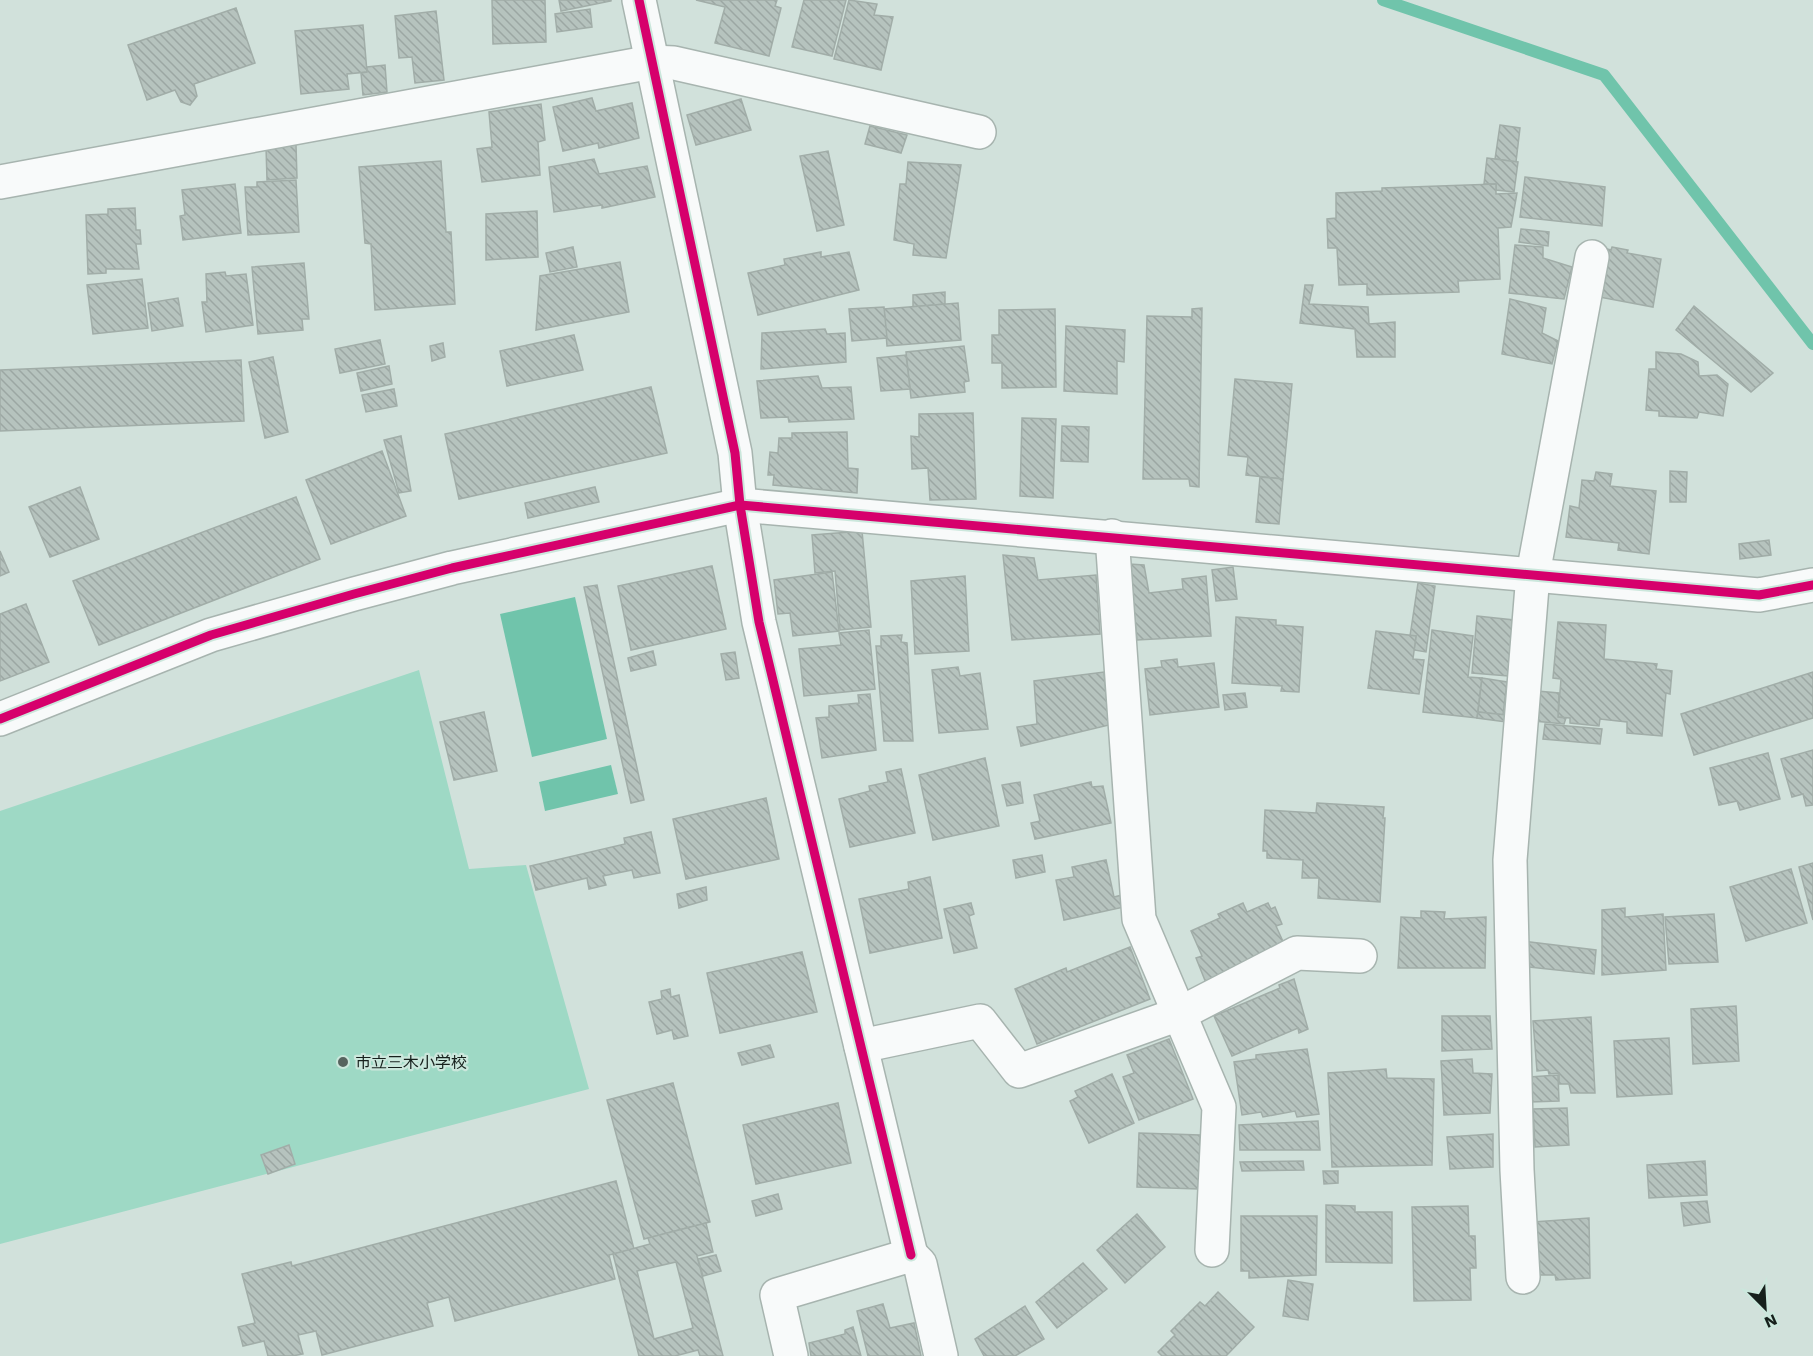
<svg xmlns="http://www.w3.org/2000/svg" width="1813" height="1356" viewBox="0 0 1813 1356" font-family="'Work Sans','Noto Sans JP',sans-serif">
	<defs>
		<pattern id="building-back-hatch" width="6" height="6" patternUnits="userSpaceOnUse" patternTransform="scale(1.5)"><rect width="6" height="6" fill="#b6c3be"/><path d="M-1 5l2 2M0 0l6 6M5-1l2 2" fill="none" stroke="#9ca7a3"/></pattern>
	</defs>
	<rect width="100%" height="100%" fill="#d1e1db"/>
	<!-- grass -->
	<polygon fill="#9ed9c5" points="419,670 469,869 526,865 589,1089 0,1244 0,811"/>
	<!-- water -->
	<g fill="#70c4ab">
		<polygon points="575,597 607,739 532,757 500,614"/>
		<polygon points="611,765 618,794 545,811 539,782"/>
	</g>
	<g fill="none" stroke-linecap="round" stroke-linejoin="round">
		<!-- stream -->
		<polyline stroke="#70c4ab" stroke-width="12" points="1383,0 1604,75 1813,344"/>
	</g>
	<!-- building -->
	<g fill="url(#building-back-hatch)" stroke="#a1ada8" stroke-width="1.5" fill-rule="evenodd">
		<polygon points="492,0 545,0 546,42 493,44"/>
		<polygon points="559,0 611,0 611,1 561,11"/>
		<polygon points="696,0 777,0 775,6 781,8 769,56 715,43 725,7"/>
		<polygon points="804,0 846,0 832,56 792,47"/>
		<polygon points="849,0 877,4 874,15 893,17 881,70 834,59"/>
		<polygon points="236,8 255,63 194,84 197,96 190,105 181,102 175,90 147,100 128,45"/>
		<polygon points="590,9 592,27 557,32 555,14"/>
		<polygon points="436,11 444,80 415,83 412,57 399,58 395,16"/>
		<polygon points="363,25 367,72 347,74 349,89 301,94 295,31"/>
		<polygon points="385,65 387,92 363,95 361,73 367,72 367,67"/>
		<polygon points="592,98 596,111 632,103 639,138 599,148 598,143 563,151 553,107"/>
		<polygon points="741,99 751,130 696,145 687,115"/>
		<polygon points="541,104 545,140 538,142 540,175 482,182 477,149 492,147 489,112"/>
		<polygon points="1500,125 1520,128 1516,162 1495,159"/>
		<polygon points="870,126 907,135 901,153 865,144"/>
		<polygon points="296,145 297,178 267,180 266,147"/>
		<polygon points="828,151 844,225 817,231 800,156"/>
		<polygon points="1487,158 1518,162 1514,192 1496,190 1496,184 1484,184"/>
		<polygon points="594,159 599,174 647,166 655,197 602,208 602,205 554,212 549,167"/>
		<polygon points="441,161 446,232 451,232 455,304 375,310 371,244 365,243 359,167"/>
		<polygon points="908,162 961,165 946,258 913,255 914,244 894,240 900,184 906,184"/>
		<polygon points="1525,177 1605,187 1602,226 1520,217"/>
		<polygon points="296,180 299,232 248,235 245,187 257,187 257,182"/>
		<polygon points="235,184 241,233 183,240 180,216 185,215 182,190"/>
		<polygon points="1496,184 1496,194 1517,193 1511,227 1498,228 1500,279 1458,281 1459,292 1367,295 1367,284 1339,285 1337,248 1328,248 1327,219 1336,218 1336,193 1382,191 1382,188"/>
		<polygon points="135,208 136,230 140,230 141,244 136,244 139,269 106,269 106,273 88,274 86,215 108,214 108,209"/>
		<polygon points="537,211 538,257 486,260 486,214"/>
		<polygon points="1521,229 1549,232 1548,246 1519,242"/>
		<polygon points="1515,245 1543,247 1543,258 1572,267 1564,299 1509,293"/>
		<polygon points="573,247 577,267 550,272 546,253"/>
		<polygon points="1612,247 1628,250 1627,253 1661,259 1653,307 1599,297 1607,249 1611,250"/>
		<polygon points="821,252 821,257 849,252 859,290 758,315 748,273 785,265 784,259"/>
		<polygon points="620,262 629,312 536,330 540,276"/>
		<polygon points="304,263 309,319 302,319 303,330 258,334 252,267"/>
		<polygon points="225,272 226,276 246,274 253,325 206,332 202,302 207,302 206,274"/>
		<polygon points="142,279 148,328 93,334 87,285"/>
		<polygon points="1305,285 1313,285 1309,304 1368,307 1369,324 1395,322 1395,357 1357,357 1355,329 1300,323"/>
		<polygon points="945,292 945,304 913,307 913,295"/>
		<polygon points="178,298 183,326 152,331 148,303"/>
		<polygon points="1510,299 1546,308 1542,333 1558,341 1552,364 1502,354"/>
		<polygon points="958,303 961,340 887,346 884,309"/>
		<polygon points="1694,306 1773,373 1751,392 1676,330"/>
		<polygon points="884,307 887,338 852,341 849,309"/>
		<polygon points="1202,308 1199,487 1190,486 1189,479 1143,479 1147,316 1192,317 1192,309"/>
		<polygon points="1055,309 1056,387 1002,388 1002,363 992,363 992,335 999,335 999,310"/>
		<polygon points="1066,326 1125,330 1124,362 1117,361 1117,394 1064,391"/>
		<polygon points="825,329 827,334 845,333 846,362 761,369 762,333"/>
		<polygon points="574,335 583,370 507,386 500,351"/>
		<polygon points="380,340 385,364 340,373 335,349"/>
		<polygon points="443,343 445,357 432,361 430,346"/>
		<polygon points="964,346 969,381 964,382 965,392 911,398 906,352"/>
		<polygon points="1656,352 1681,354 1698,362 1699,376 1717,375 1728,384 1723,416 1699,412 1697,418 1659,416 1659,411 1646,410 1649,369 1656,369"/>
		<polygon points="906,355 910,389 881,391 877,358"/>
		<polygon points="273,357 288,432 265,438 249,362"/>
		<polygon points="241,360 244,421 0,431 0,370"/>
		<polygon points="389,366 392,384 361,391 357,373"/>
		<polygon points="818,376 822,388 851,387 854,419 789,422 788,417 761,418 757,381"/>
		<polygon points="1235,379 1292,384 1283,479 1246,475 1248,457 1228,455"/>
		<polygon points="651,387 667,453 459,499 445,434"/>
		<polygon points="394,389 397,406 366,412 362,395"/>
		<polygon points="973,413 976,499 930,500 928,468 912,469 911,436 919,437 919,414"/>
		<polygon points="1022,418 1056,419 1053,498 1020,496"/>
		<polygon points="1062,426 1089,427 1088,462 1061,461"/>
		<polygon points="847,432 848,468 858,469 857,493 773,485 774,475 768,475 770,452 778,453 779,438 792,438 792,433"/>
		<polygon points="401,436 411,491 399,493 384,440"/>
		<polygon points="382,451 406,516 331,544 306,480"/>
		<polygon points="1670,471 1687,472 1686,502 1670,502"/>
		<polygon points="1596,472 1612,474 1610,486 1656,491 1649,554 1618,550 1619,543 1566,537 1570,506 1579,508 1582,480 1594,481"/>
		<polygon points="1260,477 1283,479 1279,524 1256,522"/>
		<polygon points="80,487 99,539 50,557 29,507"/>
		<polygon points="595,487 599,502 528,518 525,503"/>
		<polygon points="296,497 320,559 99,645 73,581"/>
		<polygon points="862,531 871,627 840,630 835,571 815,573 812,535"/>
		<polygon points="1769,540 1771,555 1740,559 1739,544"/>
		<polygon points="0,551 9,572 0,576"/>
		<polygon points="1003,555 1034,558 1038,580 1096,575 1100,634 1012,640"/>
		<polygon points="1129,564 1144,565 1149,593 1183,589 1182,579 1206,576 1211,636 1137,640"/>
		<polygon points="712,566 726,629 631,650 618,586"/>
		<polygon points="1233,567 1237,599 1216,601 1212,570"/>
		<polygon points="832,572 839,631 793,636 790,613 778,614 774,580"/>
		<polygon points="965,576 969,651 915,654 911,581"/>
		<polygon points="1418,583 1435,586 1426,652 1414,650 1416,636 1410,636"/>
		<polygon points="597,585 644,800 631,803 584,587"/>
		<polygon points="26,604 49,662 0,681 0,614"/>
		<polygon points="1477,616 1514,620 1508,676 1472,673"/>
		<polygon points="1236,617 1276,620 1276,625 1303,627 1299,692 1281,691 1282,686 1232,683"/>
		<polygon points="1558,622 1606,625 1604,659 1657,664 1656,669 1672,671 1670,694 1666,693 1662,736 1627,733 1627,722 1600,719 1599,726 1570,723 1570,718 1558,717 1561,679 1553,678"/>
		<polygon points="869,630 875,689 804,696 799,649 841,645 839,633"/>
		<polygon points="1432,630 1473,636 1468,677 1482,678 1477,718 1423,712"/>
		<polygon points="1376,631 1416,636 1413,659 1424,660 1419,694 1368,688"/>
		<polygon points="902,635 901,642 907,643 913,741 884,741 876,646 881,646 881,636"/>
		<polygon points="653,651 656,665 631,671 628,658"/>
		<polygon points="735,652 739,678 726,680 721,654"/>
		<polygon points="1177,659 1178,667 1214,663 1219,707 1150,715 1145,669 1162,667 1161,661"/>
		<polygon points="958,667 960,676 980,673 988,729 939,733 932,670"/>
		<polygon points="1104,672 1109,725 1021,746 1017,727 1037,724 1034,681"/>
		<polygon points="1813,672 1813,718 1694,755 1681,714"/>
		<polygon points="1482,678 1507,682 1503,715 1478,712"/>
		<polygon points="1537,691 1559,693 1558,717 1566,718 1564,724 1534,721"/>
		<polygon points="1245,693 1247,707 1225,710 1223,695"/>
		<polygon points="870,694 876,750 822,758 816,718 829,717 829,706 859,703 858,695"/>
		<polygon points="484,712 497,771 454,780 440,722"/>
		<polygon points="1478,712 1507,715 1506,722 1477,718"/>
		<polygon points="1545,724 1602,729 1600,744 1543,739"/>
		<polygon points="1813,750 1813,805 1806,806 1803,794 1792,797 1781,759"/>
		<polygon points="1768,753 1780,799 1740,810 1737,801 1719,805 1710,768"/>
		<polygon points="985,758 999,826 933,840 919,775"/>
		<polygon points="901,769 915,833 850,847 839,799 870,791 869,786 888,782 886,772"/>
		<polygon points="1020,782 1023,803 1007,806 1002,785"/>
		<polygon points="1091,782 1092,787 1103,786 1111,823 1035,839 1031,823 1040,821 1034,795"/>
		<polygon points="766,798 779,859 686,879 673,819"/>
		<polygon points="1317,803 1384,807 1383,818 1385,818 1380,902 1318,898 1319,878 1302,878 1303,860 1267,858 1267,851 1263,851 1265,810 1316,813"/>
		<polygon points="651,832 660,873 634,878 632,870 603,876 606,885 589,889 587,878 536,890 530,866 625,844 624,838"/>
		<polygon points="1042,855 1045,872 1016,878 1013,860"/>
		<polygon points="1106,860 1114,897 1122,895 1124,907 1064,920 1056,880 1074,877 1072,867"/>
		<polygon points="1813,863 1813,920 1799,867"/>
		<polygon points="1791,869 1807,923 1746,941 1730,887"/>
		<polygon points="930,877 942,938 870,953 859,899 909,889 908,882"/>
		<polygon points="706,887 707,900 679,908 677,894"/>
		<polygon points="971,903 974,914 969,916 977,948 954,953 944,909"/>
		<polygon points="1243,903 1247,912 1268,903 1271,909 1275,907 1282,924 1276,926 1286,948 1206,983 1196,958 1202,956 1191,931 1220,918 1218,914"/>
		<polygon points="1625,908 1625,917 1663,914 1666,970 1602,975 1602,910"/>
		<polygon points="1421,911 1445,912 1444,919 1486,917 1485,968 1398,968 1401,917 1421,918"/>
		<polygon points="1714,914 1718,962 1669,964 1665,917"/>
		<polygon points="1522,941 1596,950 1594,974 1519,966"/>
		<polygon points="1130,947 1150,999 1037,1044 1015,989 1066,968 1067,972"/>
		<polygon points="802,952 817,1012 720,1033 707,973"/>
		<polygon points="1294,979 1308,1029 1299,1033 1298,1028 1232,1056 1214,1016 1280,988 1279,985"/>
		<polygon points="670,989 671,997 679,995 688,1036 674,1039 672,1030 657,1034 649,1002 662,999 661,991"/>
		<polygon points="1736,1006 1739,1061 1693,1064 1691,1009"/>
		<polygon points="1442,1016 1490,1016 1492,1049 1442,1051"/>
		<polygon points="1591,1017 1595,1093 1571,1093 1569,1084 1559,1084 1559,1073 1549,1074 1548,1070 1537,1071 1533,1021"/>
		<polygon points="1669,1038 1672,1094 1617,1097 1614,1041"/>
		<polygon points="1169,1039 1193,1099 1139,1120 1123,1077 1134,1073 1127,1055"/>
		<polygon points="770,1045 774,1057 742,1065 738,1053"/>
		<polygon points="1307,1049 1319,1114 1297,1117 1295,1111 1263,1117 1261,1112 1242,1115 1234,1062 1256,1059 1256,1055"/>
		<polygon points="1472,1059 1473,1073 1492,1074 1490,1113 1444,1115 1441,1061"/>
		<polygon points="1386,1069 1387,1078 1434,1079 1432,1165 1332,1167 1328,1073"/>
		<polygon points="1112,1074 1134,1123 1089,1143 1070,1101 1078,1097 1075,1091"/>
		<polygon points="1558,1075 1559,1101 1530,1102 1529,1077"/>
		<polygon points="673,1083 710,1222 644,1239 607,1100"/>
		<polygon points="838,1103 851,1163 756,1184 743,1125"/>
		<polygon points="1567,1108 1569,1145 1535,1147 1533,1109"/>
		<polygon points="1318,1121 1320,1150 1240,1150 1239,1125"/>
		<polygon points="1139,1133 1200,1135 1199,1189 1137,1187"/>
		<polygon points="1493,1134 1493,1167 1450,1169 1447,1137"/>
		<polygon points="289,1145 295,1164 268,1174 261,1155"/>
		<polygon points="1303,1161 1304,1170 1242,1171 1240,1162"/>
		<polygon points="1705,1161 1707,1195 1649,1198 1647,1165"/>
		<polygon points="1323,1171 1338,1171 1338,1183 1324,1184"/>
		<polygon points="616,1181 634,1249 609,1255 615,1279 455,1321 449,1297 427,1303 433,1326 322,1355 316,1331 298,1335 303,1354 292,1356 268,1356 264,1341 243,1346 238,1327 255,1323 242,1274 291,1262 292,1266"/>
		<polygon points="778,1194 782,1209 756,1216 752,1201"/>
		<polygon points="1707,1201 1710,1222 1684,1226 1681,1203"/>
		<polygon points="1326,1205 1355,1206 1355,1212 1392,1212 1392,1263 1326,1262"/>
		<polygon points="1468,1206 1469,1236 1475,1236 1476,1268 1470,1268 1471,1300 1414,1301 1412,1207"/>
		<polygon points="1137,1214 1165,1247 1125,1283 1097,1250"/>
		<polygon points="1241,1216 1317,1216 1316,1275 1249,1278 1249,1271 1241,1271"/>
		<polygon points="1589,1218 1590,1278 1556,1280 1555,1275 1536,1275 1533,1222"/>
		<path d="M706,1223l7,29 -16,4 26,100h-23l-2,-6 -23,6h-36l-26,-102 37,-10 -2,-6zM676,1262l17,66 -39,11 -17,-68z"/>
		<polygon points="716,1255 721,1271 703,1276 698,1259"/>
		<polygon points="1083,1263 1107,1289 1057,1328 1036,1302"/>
		<polygon points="1288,1280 1313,1284 1308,1320 1283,1316"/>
		<polygon points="1218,1292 1254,1327 1226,1356 1162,1356 1158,1352 1175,1335 1171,1331 1200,1302 1205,1306"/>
		<polygon points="883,1304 890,1328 914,1323 921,1356 868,1356 857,1311"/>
		<polygon points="1025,1306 1044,1339 1015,1356 984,1356 975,1339"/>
		<polygon points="853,1327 861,1356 811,1356 809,1343 845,1334 845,1330"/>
	</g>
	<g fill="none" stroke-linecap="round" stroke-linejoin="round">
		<!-- minor casing -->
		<g stroke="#a7b4af" stroke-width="36">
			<g id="minor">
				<polyline points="639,0 735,453 740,505 759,622 911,1255"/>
				<polyline points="0,182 652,62 674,63 979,132"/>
				<polyline points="1112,536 1139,919 1219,1107 1212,1250"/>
				<polyline points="0,719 211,635 354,594 452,568 740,505 1759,595 1813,585"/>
				<polyline points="861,1046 980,1021 1019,1071 1179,1014 1297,953 1360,956"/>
				<polyline points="1523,1277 1517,1170 1510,860 1533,574 1592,257"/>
				<polyline points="791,1356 777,1295 911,1255 920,1264 941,1356"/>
			</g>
		</g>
		<!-- minor -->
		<use href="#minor" stroke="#f8fafa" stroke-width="33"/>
		<!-- cycleway casing -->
		<g stroke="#cbe7dc" stroke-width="13">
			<g id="cycleway">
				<polyline points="639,0 735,453 740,505 759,622 911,1255"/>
				<polyline points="0,719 211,635 354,594 452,568 740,505 1759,595 1813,585"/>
			</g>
		</g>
		<!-- cycleway -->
		<use href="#cycleway" stroke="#d6006c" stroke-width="9"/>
	</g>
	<!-- markers -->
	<circle fill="#57645f" stroke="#cbe7dc" stroke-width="2" cx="343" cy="1062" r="6"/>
	<g text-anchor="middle" stroke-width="4.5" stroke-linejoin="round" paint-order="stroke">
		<!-- poi labels -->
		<g font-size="16" fill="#16201c" stroke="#cbe7dc" text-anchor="start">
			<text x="355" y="1068">市立三木小学校</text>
		</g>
	</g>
	<!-- north arrow -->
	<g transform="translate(1765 1308) rotate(156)" stroke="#cbe7dc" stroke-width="4.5" paint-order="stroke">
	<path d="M0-4.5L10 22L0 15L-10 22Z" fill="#16201c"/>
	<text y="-9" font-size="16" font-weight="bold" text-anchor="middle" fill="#16201c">N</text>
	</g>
</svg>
